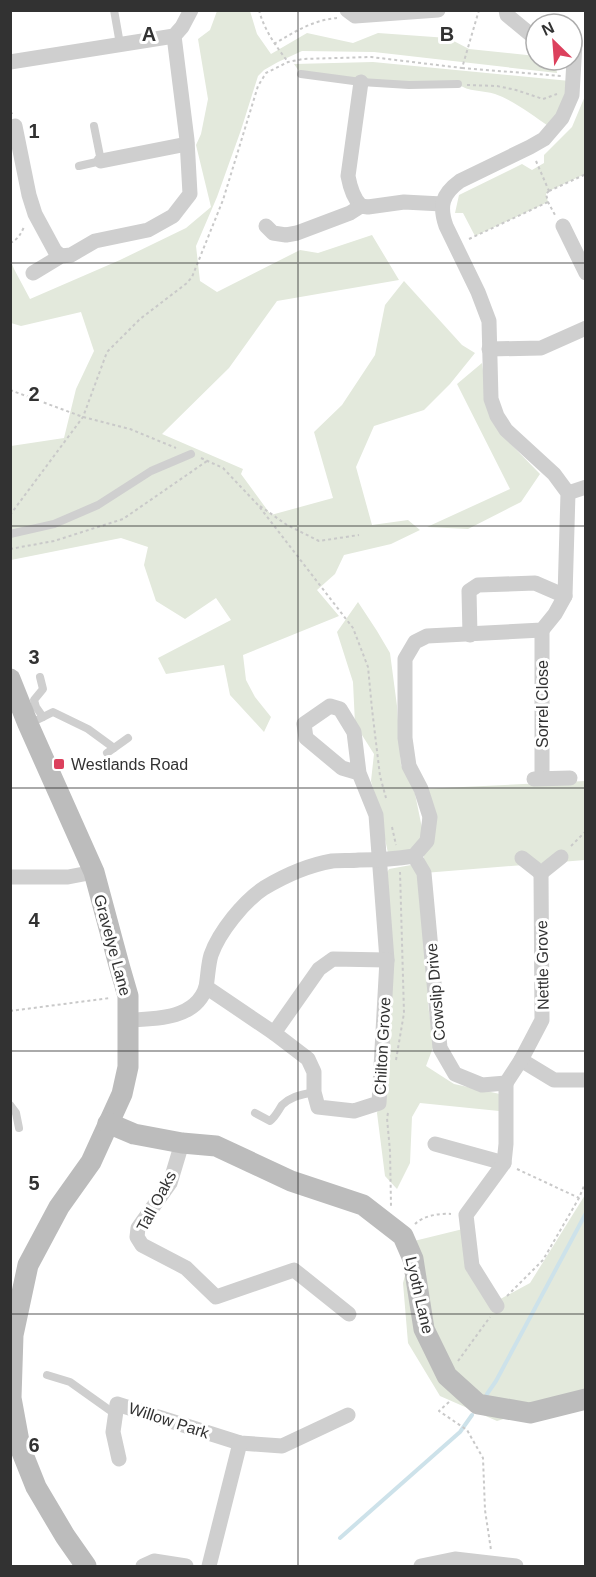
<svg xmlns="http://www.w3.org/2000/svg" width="596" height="1577" viewBox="0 0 596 1577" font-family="Arial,sans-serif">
	<rect width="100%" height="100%" fill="#fff"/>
	<!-- green -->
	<g fill="#e3e9dc">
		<polygon points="217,11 250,11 257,34 271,54 307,33 353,43 378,33 448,38 469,49 536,56 536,60 555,60 557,73 374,52 302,51 278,62 264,70 258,76 241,130 217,197 196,246 200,281 217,292 300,250 318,253 372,235 399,280 277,301 229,368 162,434 243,469 241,474 271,515 333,498 314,432 342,405 375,355 385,305 404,281 462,345 475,353 450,384 424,410 374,426 356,467 372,525 408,520 420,530 391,544 344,555 335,574 317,590 339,616 243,655 246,680 255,697 271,717 264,732 230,695 224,665 166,674 158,658 231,620 216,598 185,619 156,601 144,565 148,547 121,538 11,560 11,446 64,438 76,389 94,351 81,312 21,326 11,323 10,259 14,269 30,299 120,260 186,228 211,207 196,145 201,134 208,99 198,39 210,30"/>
		<path d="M373,62l197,19 -2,11 -18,35c-18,-12 -35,-26 -55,-33 -12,-4 -27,-2 -37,-10l-97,-2 -60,-8 -7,-10z"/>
		<polygon points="585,96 585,174 549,191 546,194 548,202 475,236 463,213 455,213 459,195 522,164 532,170 544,163 544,155 572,127"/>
		<polygon points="482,363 487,402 500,433 540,474 521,502 468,529 427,527 510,489 457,384"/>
		<polygon points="358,602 377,631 390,653 397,706 401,765 414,789 423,833 421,789 585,781 585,860 424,873 424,840 413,852 388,853 378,807 371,781 374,754 355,724 353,682 337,632"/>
		<polygon points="411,865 420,876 428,940 428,1005 434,1045 426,1066 454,1084 500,1094 499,1111 420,1103 412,1117 410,1163 397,1189 385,1176 377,1113 388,1061 385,876 389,869"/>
		<polygon points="585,1195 585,1394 497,1421 440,1396 408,1343 403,1283 414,1241 463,1229 467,1272 493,1303 530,1283"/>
	</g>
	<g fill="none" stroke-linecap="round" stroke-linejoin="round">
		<!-- stream -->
		<g stroke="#cde2ea" stroke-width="4">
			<polyline points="487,1394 496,1381 586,1213"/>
			<polyline points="340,1538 460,1432 472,1415"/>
		</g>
		<!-- path -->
		<g stroke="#c9c9c9" stroke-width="2" stroke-dasharray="3 3" stroke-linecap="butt">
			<path d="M259,10c5,20 17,36 29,52"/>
			<path d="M274,44c20,-12 39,-24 63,-26"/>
			<polyline points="462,68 561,76"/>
			<polyline points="467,85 497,86 516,90 543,99 557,94"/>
			<polyline points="10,107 12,114"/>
			<polyline points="536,161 549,191"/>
			<polyline points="549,191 546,194 548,202 555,215"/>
			<polyline points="549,191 586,174"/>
			<polyline points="469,239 548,202"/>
			<path d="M10,243c9,-4 11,-10 15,-18"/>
			<polyline points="10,390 83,417 130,429 176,448"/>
			<polyline points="201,458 223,468 258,505 353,628 368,667 372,709 380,776 386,798"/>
			<polyline points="260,506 287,525 319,541 359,535"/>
			<polyline points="10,515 83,417 107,352 140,319 187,283 192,277 223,200 258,86 266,73 288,62 303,59 371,57 462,68 479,10"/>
			<polyline points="10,549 54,541 123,519 207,461"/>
			<polyline points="392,827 396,845"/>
			<polyline points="571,846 586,831"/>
			<polyline points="10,1011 110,998"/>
			<polyline points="396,1060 404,1013 400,872"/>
			<polyline points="388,1113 387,1118 390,1151 391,1206"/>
			<polyline points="517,1169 579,1198"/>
			<path d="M415,1224c8,-8 24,-11 36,-10"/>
			<polyline points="507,1296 543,1260 579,1198 586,1181"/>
			<polyline points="458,1361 490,1317"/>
			<polyline points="449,1402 439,1411 467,1430 483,1458 485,1510 491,1550"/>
		</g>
		<!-- lane -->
		<g stroke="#cfcfcf" stroke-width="8">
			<polyline points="114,10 120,44"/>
			<polyline points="301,74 361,82 409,85 458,84"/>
			<polyline points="79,166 101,161 94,126"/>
			<polyline points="10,534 54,524 98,505 151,471 191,454"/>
			<polyline points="40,677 43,689 34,700 36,707 43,717"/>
			<polyline points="29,724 53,712 88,729 114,748"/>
			<polyline points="107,753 128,738"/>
			<polyline points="10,1105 16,1113 19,1128"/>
			<path d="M255,1113l15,8c6,-5 8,-10 12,-16 9,-9 20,-10 32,-13"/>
			<polyline points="47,1375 70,1382 115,1414"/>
		</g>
		<!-- street -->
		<g stroke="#cfcfcf" stroke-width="15">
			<polyline points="347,10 355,16 438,10"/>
			<polyline points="506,10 507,15 536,39"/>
			<polyline points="10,62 174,36 182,27 191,10"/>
			<path d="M361,82l-13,94c2,11 5,22 13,30"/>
			<polyline points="15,126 29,195 35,214 55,251 61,256"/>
			<polyline points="101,161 187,144"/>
			<polyline points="266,226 273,233 286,235 297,233 350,213 361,206 368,207 404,202 442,204"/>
			<polyline points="563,226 586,273"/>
			<polyline points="33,273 61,256 71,255 95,241 148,230 173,216 190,194 187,140 174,36"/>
			<polyline points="489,349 541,348 586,328"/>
			<polyline points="568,493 586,487"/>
			<polyline points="542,630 542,778"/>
			<polyline points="470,635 469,591 478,585 535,583 565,596"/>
			<polyline points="534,779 570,778"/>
			<polyline points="414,856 424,873 440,1048 455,1074 482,1085 506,1083"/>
			<polyline points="522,858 541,873 561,857"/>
			<polyline points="10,877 68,877 94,872"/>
			<polyline points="206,987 274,1033 308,1059 314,1072 314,1092 318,1107 354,1111 379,1103 387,960 376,815 359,773 342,768 306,738 304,724 330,706 340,709 354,732 359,773"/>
			<path d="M128,1020c28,-1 68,-1 78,-33 2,-11 2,-22 5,-32 8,-23 33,-54 53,-67 20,-12 45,-23 68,-27 9,-1 18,0 27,-1 19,0 37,-1 55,-4l13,-15 3,-24 -9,-28 -12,-23 -4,-28v-79l10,-17 12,-6 115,-6 13,-16 10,-18 3,-103 -14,-19 -48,-44 -9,-14 -6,-17 -2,-78 -11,-29 -32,-66c-7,-20 -4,-32 14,-45l70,-34 14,-8 18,-21 10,-23 3,-52"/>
			<polyline points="274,1033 319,969 333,959 387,960"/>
			<polyline points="521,1060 554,1080 586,1080"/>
			<polyline points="506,1083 521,1060 542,1020 541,873"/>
			<polyline points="182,1143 170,1183 138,1228 137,1237 142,1245 186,1268 216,1297 294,1270 349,1314"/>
			<polyline points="435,1144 504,1163"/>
			<polyline points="497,1306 472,1266 466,1215 504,1163 506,1144 506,1083"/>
			<polyline points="119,1459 113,1432 117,1404 240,1443 282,1446 348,1415"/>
			<polyline points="143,1566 154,1561 186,1566"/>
			<polyline points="209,1566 240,1443"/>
			<polyline points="421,1566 455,1559 516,1566"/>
		</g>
		<!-- secondary -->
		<g stroke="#bcbcbc" stroke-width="21">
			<polyline points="10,679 28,724 94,872 119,965 128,996 128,1067 122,1094 91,1162 59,1207 28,1265 13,1335 11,1398 20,1447 36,1487 65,1536 86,1566"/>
			<polyline points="108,1123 134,1134 182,1143 216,1146 291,1181 363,1205 403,1236 413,1259 424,1329 447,1376 478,1404 530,1413 586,1399"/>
		</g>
	</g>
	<!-- grid -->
	<path fill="none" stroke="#323232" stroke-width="1.5" stroke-opacity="0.55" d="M298,10v1556M10,263h576M10,526h576M10,788h576M10,1051h576M10,1314h576"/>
	<!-- markers -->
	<rect fill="#dc415d" stroke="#fff" stroke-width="2" x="53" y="758" width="12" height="12" rx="3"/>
	<g text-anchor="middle" stroke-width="6" stroke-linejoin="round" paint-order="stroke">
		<!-- street labels -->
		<g font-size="16" fill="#323232" stroke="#fff">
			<text transform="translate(542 704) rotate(-90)" y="6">Sorrel Close</text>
			<text transform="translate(113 945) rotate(75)" y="6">Gravelye Lane</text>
			<text transform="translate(542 965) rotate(-91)" y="6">Nettle Grove</text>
			<text transform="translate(435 992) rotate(-95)" y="6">Cowslip Drive</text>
			<text transform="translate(382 1046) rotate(-87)" y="6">Chilton Grove</text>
			<text transform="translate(156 1201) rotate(-62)" y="6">Tall Oaks</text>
			<text transform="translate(420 1295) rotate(77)" y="6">Lyoth Lane</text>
			<text transform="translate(169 1420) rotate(18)" y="6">Willow Park</text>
		</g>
		<!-- poi labels -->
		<g font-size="16" fill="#323232" stroke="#fff" text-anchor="start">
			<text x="71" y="770">Westlands Road</text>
		</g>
	</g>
	<g font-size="20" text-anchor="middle" font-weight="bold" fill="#323232" stroke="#fff" stroke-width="6" stroke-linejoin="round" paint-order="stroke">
		<text x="149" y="41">A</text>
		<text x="447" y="41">B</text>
		<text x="34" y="138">1</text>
		<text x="34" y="401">2</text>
		<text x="34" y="664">3</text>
		<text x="34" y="927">4</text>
		<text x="34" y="1190">5</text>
		<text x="34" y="1452">6</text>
	</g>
	<!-- border -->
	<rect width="596" height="1577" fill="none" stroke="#323232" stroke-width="24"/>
	<!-- north arrow -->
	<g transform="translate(554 42) rotate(335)"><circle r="28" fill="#ffffff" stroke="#adadad" stroke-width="1.5"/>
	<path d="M0-4.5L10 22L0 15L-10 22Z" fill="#dc415d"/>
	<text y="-9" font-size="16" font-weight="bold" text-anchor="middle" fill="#323232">N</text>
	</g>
</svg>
